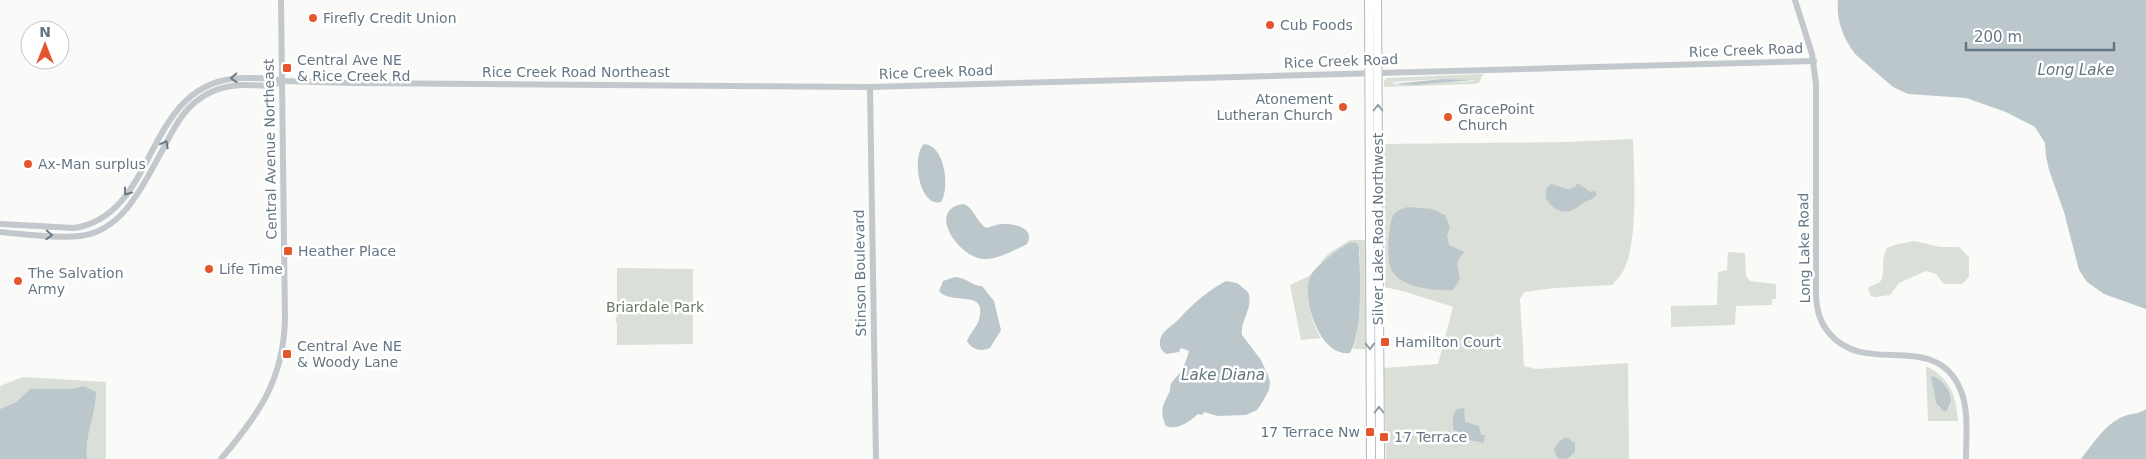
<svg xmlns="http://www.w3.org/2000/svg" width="2146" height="459" viewBox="0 0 2146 459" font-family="'DejaVu Sans',sans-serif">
	<rect width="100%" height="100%" fill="#fafaf8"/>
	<!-- green -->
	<g fill="#dadfd7" fill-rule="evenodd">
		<path d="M1481,74l3,1 -2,1 -3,7 -5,1 -90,3v-6l3,-3zM1443,79l31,1 1,1 -78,4 -4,-1v-2z"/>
		<path d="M1633,139c1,34 6,106 -11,134 -2,4 -7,8 -10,12l-57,3 -31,4 -4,7 4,67 12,3 92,-6 1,96h-243l-2,-91 54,-4 15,-57 -47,-15 -21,-5 -1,-143 182,-2z"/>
		<polygon points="1350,240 1366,240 1366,349 1353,349 1357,335 1360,252 1356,243 1349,242 1322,264 1321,262 1328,254"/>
		<path d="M1914,241l26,6h19l10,10v20l-7,7h-18l-8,-10 -10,-3 -27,12 -9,12 -14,2 -5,-1 -3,-8c4,-3 8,-4 12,-6 6,-6 0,-24 7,-34l7,-3z"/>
		<polygon points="1728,252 1745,253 1746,276 1750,281 1776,284 1776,299 1772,299 1772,305 1736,306 1735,325 1671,327 1671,306 1717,305 1718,272 1727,270"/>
		<polygon points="617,268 693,269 693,344 617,345 617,323 615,320 617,316"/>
		<path d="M1311,275c-3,21 -2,45 10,63l-20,2 -11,-55z"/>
		<path d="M1926,366c24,12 30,29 32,55h-30zM1940,380c7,9 18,26 4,32l-6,-6 -5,-17z"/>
		<path d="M23,377l83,5v77h-19c-2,-27 9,-41 9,-66l-12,-7 -14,3h-40l-14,13 -16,7v-23z"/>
	</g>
	<!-- water -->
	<g fill="#bbc7cb">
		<path d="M1838,0h308v309l-42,-15 -17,-12 -8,-12 -15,-58 -15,-42 -3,-14 -1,-13 -10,-16 -29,-15 -40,-14 -58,-4 -15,-7 -38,-33c-12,-16 -19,-34 -17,-54z"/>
		<polygon points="1443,79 1475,80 1413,85 1392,84"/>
		<path d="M924,144c21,1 26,44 17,58 -22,6 -30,-46 -17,-58z"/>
		<path d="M1577,183l13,9 4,-1 3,3c-4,7 -12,6 -17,11 -12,11 -24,8 -34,-6v-10l5,-5 17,5 7,-2z"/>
		<path d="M964,204c11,5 11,16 22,24 5,-1 11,-4 16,-4 12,-1 34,4 25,20 -12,6 -27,14 -40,15 -25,3 -64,-50 -23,-55z"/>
		<path d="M1408,207l24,2 13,6 5,12 -3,9 2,9 15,7 -7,10 3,17 -7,11c-17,1 -51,-2 -61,-19 -6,-9 -4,-48 2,-57 4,-4 8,-5 14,-7z"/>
		<path d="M1350,242l6,1 3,4c1,26 4,85 -9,106 -31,5 -50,-58 -39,-78 5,-10 29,-27 39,-33z"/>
		<path d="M955,277c13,1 17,9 27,9l12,15 7,29 -11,18c-9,4 -18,2 -23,-7 3,-8 9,-13 12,-21 9,-32 -27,-14 -40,-29l4,-10z"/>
		<path d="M1226,281l11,2 11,9c6,16 -8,28 -6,43l19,25 7,15 2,7 -1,8 -6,11 -6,9 -11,5 -28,1 -14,-4 -2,3 -4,-1c-8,7 -20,17 -32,12 -7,-16 -3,-21 4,-35 -1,-10 7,-13 11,-20 4,-7 6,-13 8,-20l-8,-3 -2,4 -13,2 -5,-5c-5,-17 10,-21 19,-31 14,-16 28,-27 46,-37z"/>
		<path d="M1931,376c9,1 20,14 20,24 0,4 -3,8 -4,11l-3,1 -8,-9z"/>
		<path d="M84,386l12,6c0,25 -11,40 -9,67h-87v-50l16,-7 14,-13h40z"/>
		<path d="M1464,408l1,14 14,4 2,9h4l-2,8 -27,-6c-3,-9 -6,-20 1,-28z"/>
		<path d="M2146,409v50h-65c11,-14 23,-33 39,-41 9,-5 17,-3 26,-9z"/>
		<polygon points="1566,437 1575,443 1575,452 1567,459 1557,458 1554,449 1559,442"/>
	</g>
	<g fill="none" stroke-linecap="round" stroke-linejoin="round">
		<!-- major casing -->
		<g stroke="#b5babe" stroke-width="10">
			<g id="major">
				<polyline points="1369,0 1371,459"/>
				<polyline points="1377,0 1380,459"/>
			</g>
		</g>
		<!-- minor -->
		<g stroke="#c3c8cc" stroke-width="6">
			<path d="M1795,0l17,54 4,30v212c1,15 4,27 14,38 36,43 107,-5 131,57 8,20 5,46 5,68"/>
			<polyline points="870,87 876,459"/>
			<path d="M0,224l74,4c87,-13 68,-149 170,-150 13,0 26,-1 38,3l71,2 517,4 944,-26"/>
			<path d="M0,232c24,2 57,7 80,4 44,-5 64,-53 83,-87 9,-17 19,-38 35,-49 13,-10 30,-15 47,-15 12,0 25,3 37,-4"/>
			<path d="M221,459c38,-45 62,-78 64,-139l-4,-320"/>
		</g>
		<!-- major -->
		<use href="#major" stroke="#fff" stroke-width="8"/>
	</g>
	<!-- one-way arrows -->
	<defs><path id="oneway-chevron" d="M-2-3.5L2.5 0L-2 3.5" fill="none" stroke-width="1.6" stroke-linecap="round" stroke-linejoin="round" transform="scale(1.25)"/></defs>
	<g stroke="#6a7a87">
		<use href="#oneway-chevron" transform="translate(234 78) rotate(177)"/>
		<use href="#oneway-chevron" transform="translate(165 144) rotate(-61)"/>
		<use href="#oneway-chevron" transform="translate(127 192) rotate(126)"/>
		<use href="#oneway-chevron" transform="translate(49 235) rotate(3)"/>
	</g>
	<g stroke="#939fa8">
		<use href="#oneway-chevron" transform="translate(1378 108) rotate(-90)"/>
		<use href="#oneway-chevron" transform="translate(1370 346) rotate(89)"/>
		<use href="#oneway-chevron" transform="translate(1379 410) rotate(-91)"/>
	</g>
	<!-- markers -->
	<g fill="#e4572e" stroke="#fff" stroke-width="2">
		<circle cx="313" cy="18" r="5"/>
		<circle cx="1270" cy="25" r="5"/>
		<rect x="282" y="63" width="10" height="10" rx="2.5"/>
		<circle cx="1343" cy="107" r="5"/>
		<circle cx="1448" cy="117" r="5"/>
		<circle cx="28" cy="164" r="5"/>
		<rect x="283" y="246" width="10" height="10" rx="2.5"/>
		<circle cx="209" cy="269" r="5"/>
		<circle cx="18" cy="281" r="5"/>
		<rect x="1380" y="337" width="10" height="10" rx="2.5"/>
		<rect x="282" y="349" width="10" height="10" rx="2.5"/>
		<rect x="1365" y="427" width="10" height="10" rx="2.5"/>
		<rect x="1379" y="432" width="10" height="10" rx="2.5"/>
	</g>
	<g text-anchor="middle" stroke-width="5" stroke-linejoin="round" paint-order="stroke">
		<!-- poi labels -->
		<g font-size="14" fill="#657683" stroke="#fff" text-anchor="start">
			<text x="323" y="23">Firefly Credit Union</text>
			<text x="1280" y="30">Cub Foods</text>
			<text x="297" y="65">Central Ave NE<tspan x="297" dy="16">&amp; Rice Creek Rd</tspan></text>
			<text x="1333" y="104" text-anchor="end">Atonement<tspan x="1333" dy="16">Lutheran Church</tspan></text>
			<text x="1458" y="114">GracePoint<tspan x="1458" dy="16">Church</tspan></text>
			<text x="38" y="169">Ax-Man surplus</text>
			<text x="298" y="256">Heather Place</text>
			<text x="219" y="274">Life Time</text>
			<text x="28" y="278">The Salvation<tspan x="28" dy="16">Army</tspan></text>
			<text x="1395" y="347">Hamilton Court</text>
			<text x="297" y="351">Central Ave NE<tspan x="297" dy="16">&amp; Woody Lane</tspan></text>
			<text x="1360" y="437" text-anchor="end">17 Terrace Nw</text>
			<text x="1394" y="442">17 Terrace</text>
		</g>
		<!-- street labels -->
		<g font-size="14" fill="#657683" stroke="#fff">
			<text transform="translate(1746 50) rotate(-2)" y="5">Rice Creek Road</text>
			<text transform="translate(1341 61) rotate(-2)" y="5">Rice Creek Road</text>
			<text x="576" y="77">Rice Creek Road Northeast</text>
			<text transform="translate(936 72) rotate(-2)" y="5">Rice Creek Road</text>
			<text transform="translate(270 149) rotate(-91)" y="5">Central Avenue Northeast</text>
			<text transform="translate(1378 229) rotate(-90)" y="5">Silver Lake Road Northwest</text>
			<text transform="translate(1804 248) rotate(-91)" y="5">Long Lake Road</text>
			<text transform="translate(860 273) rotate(-91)" y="5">Stinson Boulevard</text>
		</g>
		<!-- park labels -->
		<g font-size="14" fill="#687a64" stroke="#fff">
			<text x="655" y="312">Briardale Park</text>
		</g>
		<!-- water labels -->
		<g font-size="15" font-style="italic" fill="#60757c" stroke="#fff">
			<text x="2076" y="75">Long Lake</text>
			<text x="1223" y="380">Lake Diana</text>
		</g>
	</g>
	<!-- north arrow -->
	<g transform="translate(45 45)"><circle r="24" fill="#ffffff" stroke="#c1c8cd"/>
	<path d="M0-4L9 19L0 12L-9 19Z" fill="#e4572e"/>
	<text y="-8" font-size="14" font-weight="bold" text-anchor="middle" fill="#657683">N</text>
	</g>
	<!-- scale -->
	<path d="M1966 42v8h148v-8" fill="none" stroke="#657683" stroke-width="2.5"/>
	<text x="1974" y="42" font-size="15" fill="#657683" stroke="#ffffff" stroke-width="4" paint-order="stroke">200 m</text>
</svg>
